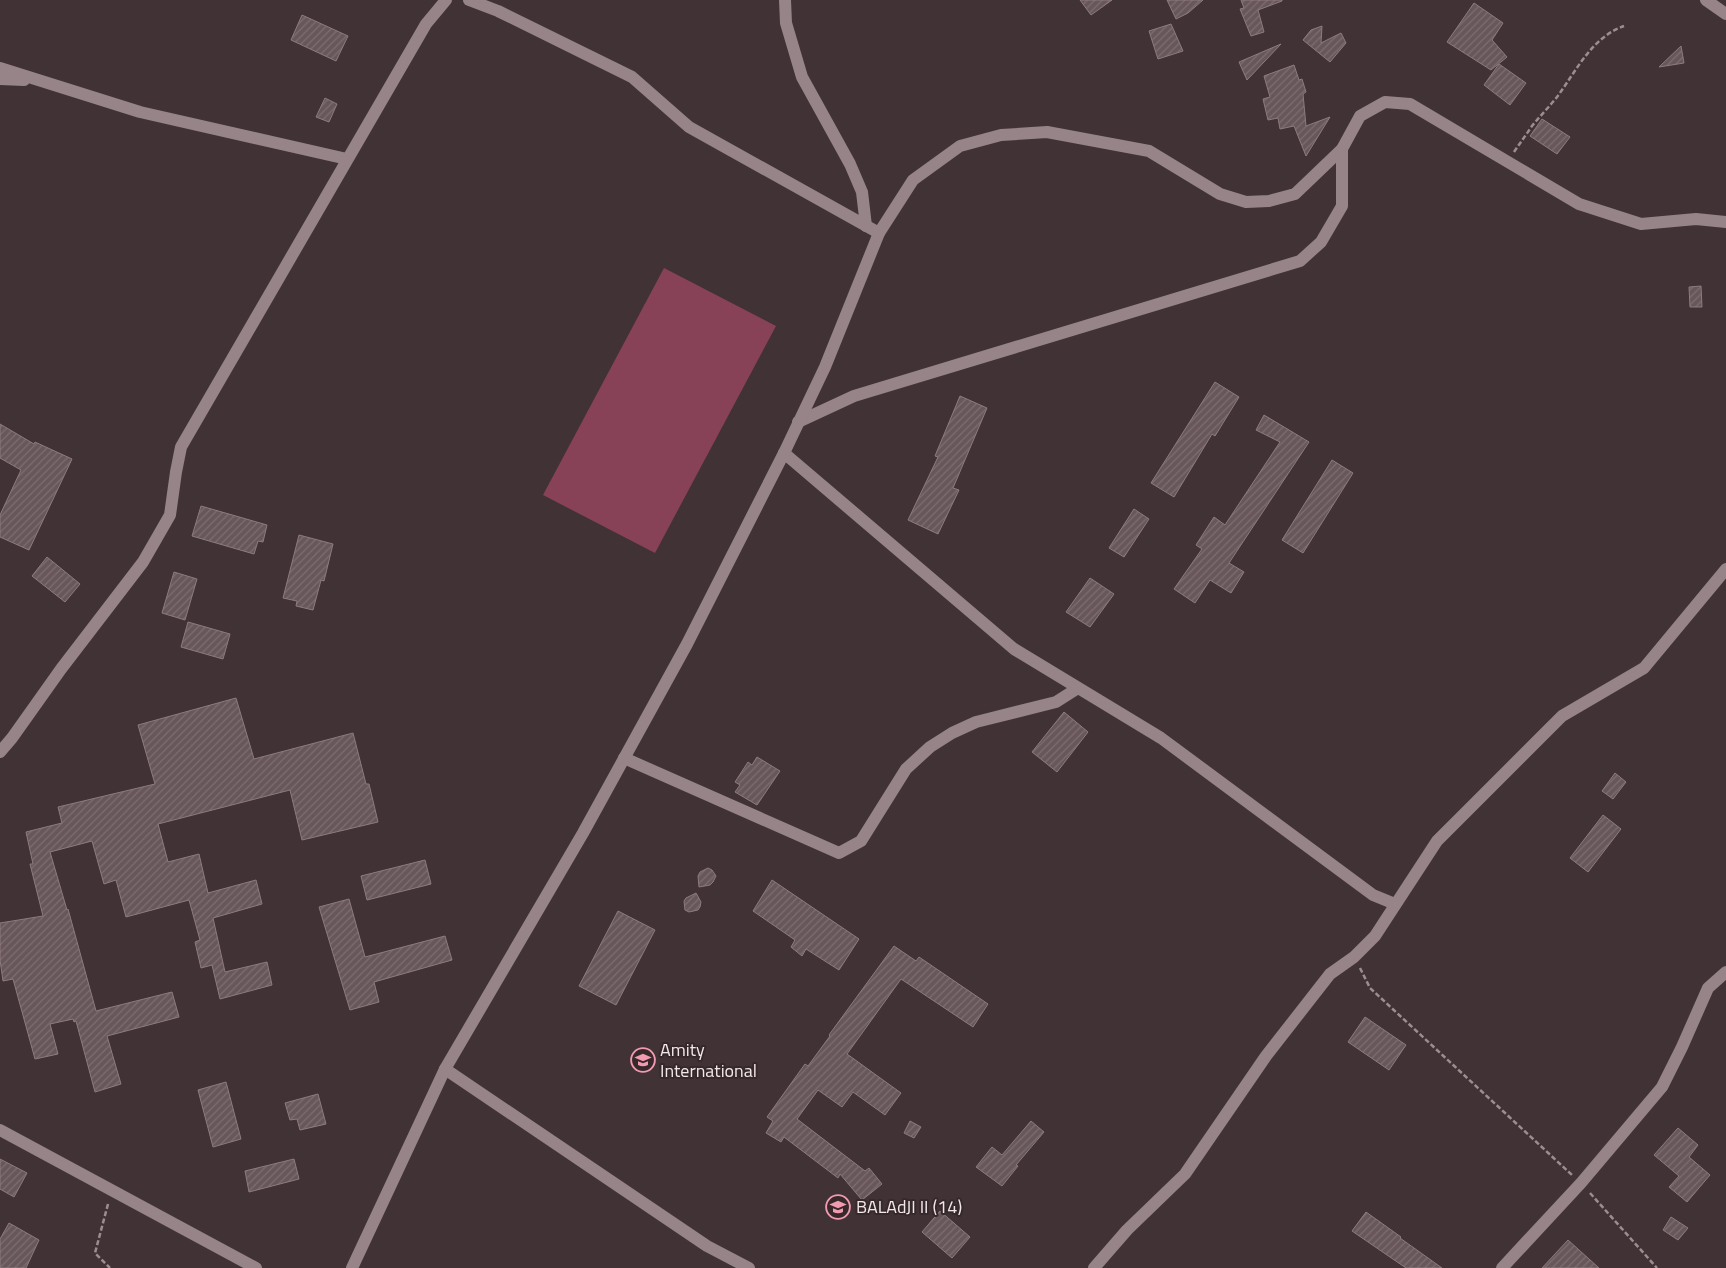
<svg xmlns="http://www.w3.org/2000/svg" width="1726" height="1268" viewBox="0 0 1726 1268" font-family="'Titillium Web',sans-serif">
	<defs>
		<pattern id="building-hatch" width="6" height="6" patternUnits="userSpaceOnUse" patternTransform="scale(1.25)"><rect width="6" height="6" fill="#67565a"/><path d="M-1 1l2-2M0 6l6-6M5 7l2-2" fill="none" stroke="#7d6e72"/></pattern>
	</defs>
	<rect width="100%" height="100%" fill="#413235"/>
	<!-- park -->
	<polygon fill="#884257" points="664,268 776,326 655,553 543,495"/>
	<!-- building -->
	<g fill="url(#building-hatch)" stroke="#8d7b7f">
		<polygon points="1080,0 1112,0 1091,15"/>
		<polygon points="1167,0 1203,0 1188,13 1176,19"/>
		<polygon points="1241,0 1282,0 1282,1 1258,10 1264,32 1251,36 1240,9 1244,8"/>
		<polygon points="1474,3 1503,23 1492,40 1507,57 1491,70 1447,42"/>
		<polygon points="302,15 348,36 336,61 291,40"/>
		<polygon points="1171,24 1183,51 1158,59 1149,31"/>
		<polygon points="1322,26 1321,43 1341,33 1346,43 1330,62 1303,40 1311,30"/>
		<polygon points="1281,44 1247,80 1239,62"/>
		<polygon points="1681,46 1684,63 1659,67"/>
		<polygon points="1499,64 1526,83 1510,105 1484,85"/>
		<polygon points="1294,65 1299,80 1302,79 1306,92 1303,94 1306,126 1330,117 1306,156 1294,126 1280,129 1278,118 1268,120 1263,99 1270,97 1264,76"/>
		<polygon points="325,98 337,104 329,122 316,117"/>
		<polygon points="1542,119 1570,137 1557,154 1530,136"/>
		<polygon points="1701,286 1702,307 1690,307 1689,287"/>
		<polygon points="1215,382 1239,397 1215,436 1212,434 1174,497 1151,483"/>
		<polygon points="960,396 987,408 953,488 959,490 938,534 908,520 938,457 935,456"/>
		<polygon points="1264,415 1309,442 1229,563 1244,572 1231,593 1210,580 1195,603 1174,589 1202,549 1196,545 1214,517 1225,525 1280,442 1256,430"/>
		<polygon points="0,424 34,444 35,442 72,459 29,550 0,537 0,515 21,470 0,458"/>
		<polygon points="1332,460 1353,473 1303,553 1282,540"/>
		<polygon points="201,506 267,525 263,542 258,541 254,554 192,536"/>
		<polygon points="1134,509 1149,519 1124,557 1109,548"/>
		<polygon points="299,535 333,544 324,581 321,580 313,610 296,606 297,601 283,598"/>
		<polygon points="47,557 80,584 65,602 32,576"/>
		<polygon points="174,572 197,579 185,620 162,613"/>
		<polygon points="1090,578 1114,594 1090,627 1066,612"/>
		<polygon points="188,622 230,634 223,659 181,647"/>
		<polygon points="236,698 254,759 353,733 366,784 369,784 378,822 302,840 290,790 158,824 168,862 199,854 208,893 256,880 262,904 213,918 225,972 267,962 272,985 220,999 212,965 201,968 195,942 200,940 189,900 126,917 116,880 104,884 92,841 50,852 67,910 68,909 96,1011 172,992 179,1017 107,1036 121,1084 95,1092 76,1021 74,1022 73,1019 50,1024 58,1054 35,1059 13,979 3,981 0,960 0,923 43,916 30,864 33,864 26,832 62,823 58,807 155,784 138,725"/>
		<polygon points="1064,712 1088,732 1057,772 1032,752"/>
		<polygon points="757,757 780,771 757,805 735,792 740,785 735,782 748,762 752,765"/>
		<polygon points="1615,773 1626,782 1613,799 1602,791"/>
		<polygon points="1603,815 1621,829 1588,872 1570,858"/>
		<polygon points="425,860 431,884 367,900 361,876"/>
		<polygon points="708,868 712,870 716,876 713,882 710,885 699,887 698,876 700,872"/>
		<polygon points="772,880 859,939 839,970 806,949 802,956 791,947 795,940 753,911"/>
		<polygon points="696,893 701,902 700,907 698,910 689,912 685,910 684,901 686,898"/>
		<polygon points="349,899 365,957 445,936 452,960 374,982 379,1002 350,1010 319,907"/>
		<polygon points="618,911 655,930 616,1005 579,986"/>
		<polygon points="894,946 916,961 919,957 988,1004 973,1027 901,979 847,1054 901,1093 885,1115 853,1092 842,1107 818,1090 797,1119 865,1171 869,1168 882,1184 862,1200 840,1174 838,1178 784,1137 781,1142 766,1133 773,1121 767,1117 805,1064 808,1066 830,1036 829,1035"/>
		<polygon points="1365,1017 1406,1045 1389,1070 1348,1042"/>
		<polygon points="226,1082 241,1139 213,1147 198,1090"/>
		<polygon points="318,1094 326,1124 300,1130 297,1119 290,1120 285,1103"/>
		<polygon points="910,1121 921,1127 914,1138 904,1133"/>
		<polygon points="1031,1121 1044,1132 1016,1165 1018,1166 1002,1186 976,1167 992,1147 1002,1155"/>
		<polygon points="1678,1128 1698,1145 1689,1157 1710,1175 1687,1202 1669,1187 1679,1176 1654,1155"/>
		<polygon points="0,1159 27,1173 14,1197 0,1189"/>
		<polygon points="294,1159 299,1179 249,1192 245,1171"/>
		<polygon points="940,1211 970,1237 952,1258 922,1232"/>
		<polygon points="1366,1212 1401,1237 1400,1238 1442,1268 1406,1268 1352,1231"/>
		<polygon points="1671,1217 1688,1228 1678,1240 1663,1230"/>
		<polygon points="9,1223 39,1240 26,1268 0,1268 0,1239"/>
		<polygon points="1568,1240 1599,1268 1542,1268"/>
	</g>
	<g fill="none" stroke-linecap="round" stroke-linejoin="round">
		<!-- path -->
		<g stroke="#9b8e91" stroke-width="2.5" stroke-dasharray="5 2.5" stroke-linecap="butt">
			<path d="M1514,152c6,-9 12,-17 18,-26 8,-10 17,-19 25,-29 20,-27 34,-59 67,-71"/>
			<polyline points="1360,968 1370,988 1572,1175"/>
			<polyline points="1590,1193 1657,1268"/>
			<polyline points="108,1204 95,1253 110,1268"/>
		</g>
		<!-- minor -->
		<g stroke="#968488" stroke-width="12">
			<polyline points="469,0 498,11 632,77 689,127 879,233"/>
			<polyline points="785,0 786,23 802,77 850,164 862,192 866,226"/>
			<polyline points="1706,0 1726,14"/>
			<polyline points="0,68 140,112 347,159"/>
			<polyline points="0,79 24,80"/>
			<polyline points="798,422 854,396 1300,261 1321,242 1342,206 1342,149"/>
			<polyline points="784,453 1014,649 1161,738 1373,895 1395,904"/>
			<polyline points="0,752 12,738 61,669 143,562 170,515 176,472 181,447 426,24 446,0"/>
			<polyline points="624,758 839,853 861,841 906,769 930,747 952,733 976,722 1056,702 1078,688"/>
			<polyline points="445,1069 707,1246 749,1268"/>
			<polyline points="0,1130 256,1268"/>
			<polyline points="352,1268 445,1069 583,833 687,644 784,453 825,367 879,233 913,180 960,146 1001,135 1047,132 1149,151 1220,194 1246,202 1269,201 1295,194 1342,149 1360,116 1385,102 1410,104 1579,204 1641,224 1696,219 1726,222"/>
			<polyline points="1094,1268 1127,1230 1185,1174 1266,1056 1330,974 1354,957 1375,936 1437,841 1562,716 1644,668 1726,569"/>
			<polyline points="1502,1268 1581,1183 1662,1087 1682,1047 1708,988 1726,972"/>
		</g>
	</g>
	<!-- icons -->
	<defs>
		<g id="school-ring" transform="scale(1.25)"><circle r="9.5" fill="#36282b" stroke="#f19ab1" stroke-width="1.5"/><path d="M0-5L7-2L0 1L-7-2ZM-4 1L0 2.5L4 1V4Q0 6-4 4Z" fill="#f19ab1"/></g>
	</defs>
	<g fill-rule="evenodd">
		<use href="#school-ring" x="643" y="1060"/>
		<use href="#school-ring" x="838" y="1207"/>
	</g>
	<g text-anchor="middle" stroke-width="4" stroke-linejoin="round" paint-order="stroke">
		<!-- poi labels -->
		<g font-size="18" fill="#f2e8ea" stroke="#36282b" text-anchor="start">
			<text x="660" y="1056">Amity<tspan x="660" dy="21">International</tspan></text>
			<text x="856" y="1213">BALAdJI II (14)</text>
		</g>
	</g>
</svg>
